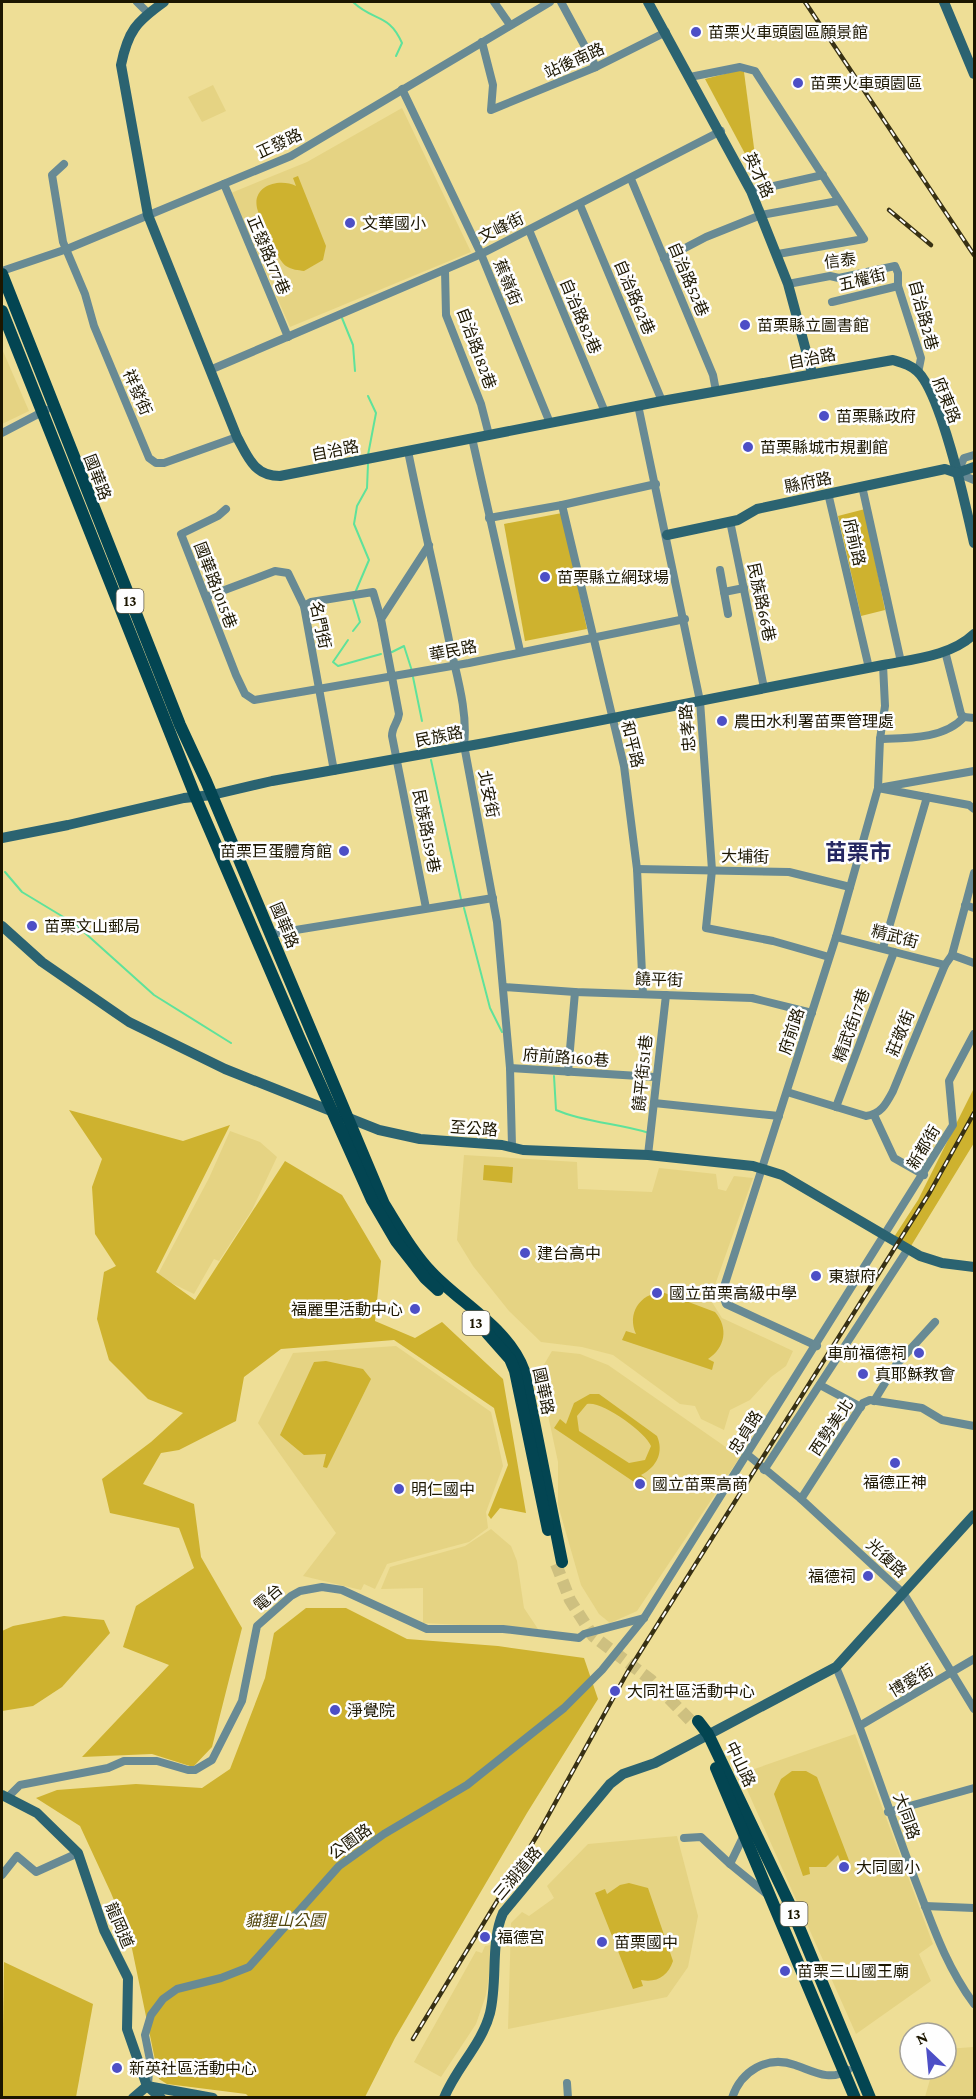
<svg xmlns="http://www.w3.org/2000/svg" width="976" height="2099" viewBox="0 0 976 2099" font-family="'Crimson Pro','Noto Sans TC',serif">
	<rect width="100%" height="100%" fill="#eede96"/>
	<!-- built -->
	<g fill="#e5d383">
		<polygon points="213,85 226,111 202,122 188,97"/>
		<polygon points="402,108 471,252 290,327 231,193 307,162"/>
		<polygon points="2,349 29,411 2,424"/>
		<polygon points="230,1131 260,1142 277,1157 252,1210 219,1261 214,1259 194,1294 157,1276 209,1178"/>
		<polygon points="464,1155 577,1162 578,1189 652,1192 659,1168 716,1174 718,1189 726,1191 734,1176 753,1178 710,1299 722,1318 793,1351 786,1366 771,1377 750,1400 730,1410 724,1430 701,1419 695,1406 680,1404 613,1355 582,1347 541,1342 509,1311 473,1266 457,1240"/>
		<polygon points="396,1346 491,1412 503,1466 486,1512 488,1528 469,1542 387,1564 375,1589 364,1584 361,1590 303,1576 336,1533 258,1423 293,1353"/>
		<polygon points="552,1351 580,1354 608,1365 740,1457 637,1611 610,1623 599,1614 581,1585 558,1505 558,1462 539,1373"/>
		<polygon points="491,1529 511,1546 517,1561 524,1608 538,1629 423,1623 423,1588 381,1589 390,1567 465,1546"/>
		<polygon points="855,1734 933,1944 919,1954 931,1981 856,2034 740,1774"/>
		<polygon points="677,1836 698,1916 688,1967 667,1997 508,2029 511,1923 522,1912 529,1916 554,1898 547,1886 588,1844"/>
		<polygon points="490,1945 493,1949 486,1995 476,2024 441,2077 414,2062 476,1951 482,1953 485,1946"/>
		<polygon points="974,2047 974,2097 925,2097 933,2069 946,2069 946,2049"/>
	</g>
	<!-- green -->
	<g fill="#ceb22f" fill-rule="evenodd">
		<polygon points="740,70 744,72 758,178 705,79"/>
		<path d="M298,176l28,70 -3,14 -19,11c-6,-1 -12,-1 -18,-5 -9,-6 -26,-46 -29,-58 -5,-23 23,-30 39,-22l-3,-8z"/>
		<polygon points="865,509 885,610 861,616 838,516"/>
		<polygon points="562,513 587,629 525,641 504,524"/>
		<polygon points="974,1088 974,1143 911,1246 894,1237 918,1200"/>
		<polygon points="69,1110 183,1141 230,1125 156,1272 195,1300 285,1161 342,1195 381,1261 375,1321 415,1338 442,1322 503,1379 526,1513 500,1508 491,1519 488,1515 508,1465 494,1408 394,1340 281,1349 244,1377 236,1421 179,1450 161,1453 143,1484 194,1504 201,1557 242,1628 212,1747 193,1767 152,1754 82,1757 169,1665 123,1647 136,1606 194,1568 179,1528 110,1513 102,1479 151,1442 183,1413 148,1399 109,1360 97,1319 104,1272 116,1266 95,1234 92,1187 102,1159"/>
		<polygon points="484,1165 513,1167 512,1183 483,1180"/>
		<path d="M662,1292l53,20c14,16 10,36 -7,47l6,3 -2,8 -90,-30 4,-9 10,3c-9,-20 3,-40 26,-42z"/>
		<polygon points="326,1361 363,1369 371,1379 327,1468 323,1467 326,1454 304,1455 280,1435 314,1362"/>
		<path d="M590,1394h9l58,42c7,16 0,31 -16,39l5,4 -6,7 -86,-58 6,-9 6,5 8,-21zM587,1404c14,-4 59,28 64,42l-6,14 -16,3 -50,-32 -2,-15z"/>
		<polygon points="306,1608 346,1608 407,1639 498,1646 584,1658 598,1699 527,1813 395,2038 365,2097 249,2097 246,2094 167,2084 159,2079 130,1939 111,1893 80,1826 36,1798 57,1790 136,1784 202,1788 230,1769 265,1678 274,1633"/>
		<polygon points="64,1616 104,1620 110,1633 62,1687 33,1706 2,1711 2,1631 13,1626"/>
		<polygon points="792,1771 806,1771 817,1777 850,1863 843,1868 838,1855 826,1867 809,1867 810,1874 803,1876 774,1794 781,1779"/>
		<path d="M629,1883l19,5 25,73c-5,15 -16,22 -32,19l2,6 -10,3 -38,-96 10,-4 2,5 13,-9z"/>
		<polygon points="4,1962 93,2004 76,2097 2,2097"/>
	</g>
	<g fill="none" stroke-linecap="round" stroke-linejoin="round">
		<!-- stream -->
		<g stroke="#5fe29b" stroke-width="2">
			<path d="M353,2c21,20 36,11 49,41l-6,13"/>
			<polyline points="342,318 353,345 355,371"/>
			<polyline points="368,396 376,413 368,455"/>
			<polyline points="355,593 369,560 354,524 357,506 367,488 368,464"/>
			<polyline points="353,599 360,622 353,631"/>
			<polyline points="348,640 333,662 338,666 381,654"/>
			<polyline points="392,652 404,646 412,671"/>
			<polyline points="413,677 422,721"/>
			<polyline points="431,760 461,899"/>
			<polyline points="5,872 22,892 75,924 154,995 231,1043"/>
			<polyline points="464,908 490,1008 502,1032"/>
			<path d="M554,1076l2,34c31,13 61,13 93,23"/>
		</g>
		<!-- primary-tunnel -->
		<polyline stroke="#cec080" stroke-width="12" stroke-dasharray="12 6" stroke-linecap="butt" points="556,1564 570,1600 593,1636 651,1680 694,1724"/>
		<!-- street -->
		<g stroke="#688a94" stroke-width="8">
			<polyline points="137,2 148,13"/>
			<polyline points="494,2 510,25"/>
			<polyline points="561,2 596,67"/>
			<polyline points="482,42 493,85 491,110 596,67 666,32"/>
			<polyline points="690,77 740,67 755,71 864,239 778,254"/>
			<polyline points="402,89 481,254 550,423"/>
			<polyline points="64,164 52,175 63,242 85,294 94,326 149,458 156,463 164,463 237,437"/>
			<polyline points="631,179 713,375 716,391"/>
			<polyline points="224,184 288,337"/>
			<polyline points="751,191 823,175"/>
			<polyline points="580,205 662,401"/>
			<polyline points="529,230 605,412"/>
			<polyline points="664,259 706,237 761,215 838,201"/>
			<polyline points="445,270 446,315 481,404 489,435"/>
			<polyline points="2,271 67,249 291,156 550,2"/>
			<polyline points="788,284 830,276 839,278 895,266 898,273 898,286 921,358 918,373"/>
			<polyline points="832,302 898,286"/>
			<polyline points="210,370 481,254 721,131"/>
			<polyline points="638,405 700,701 712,870 706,928 773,941 829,957"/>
			<polyline points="2,433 46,410"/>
			<polyline points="472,438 520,651"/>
			<path d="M408,451c13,65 29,129 42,194 7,32 18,67 14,100l33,177 13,146 2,78"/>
			<polyline points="957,473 964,458 974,455"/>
			<polyline points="957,473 974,480"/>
			<polyline points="862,486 901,662"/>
			<polyline points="828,493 869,668"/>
			<polyline points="562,505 624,766 637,869 643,994"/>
			<polyline points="226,509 218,516 181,534 236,675 245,694 254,700 469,663 685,619"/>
			<polyline points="489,518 562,505 656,484"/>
			<polyline points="730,521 764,688"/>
			<polyline points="720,570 728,614"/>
			<polyline points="724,592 744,588"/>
			<polyline points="206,597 275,571 288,573 304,606 334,771"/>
			<polyline points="304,606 311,602 373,592 381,619"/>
			<polyline points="945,651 961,714 964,717"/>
			<polyline points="964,717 974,718"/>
			<path d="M880,739c27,-1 65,0 84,-22"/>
			<polyline points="884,787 974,771"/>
			<polyline points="878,788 969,805 974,809"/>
			<polyline points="637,869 789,872 850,887"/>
			<polyline points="965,905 974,908"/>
			<path d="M426,908l-34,-172c0,-10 6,-13 7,-22l-18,-95 48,-74"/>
			<polyline points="271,934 493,898"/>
			<polyline points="836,937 945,965"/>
			<polyline points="883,948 927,797"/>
			<polyline points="952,955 974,963"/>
			<polyline points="504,987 575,992 752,998 812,1013"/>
			<polyline points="510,1068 655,1077"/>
			<polyline points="568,1072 575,992"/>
			<path d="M787,1092l79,24c15,-2 20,-12 27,-25l52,-126 7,-10 22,-82"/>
			<polyline points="654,1103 779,1116"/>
			<polyline points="836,1107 894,952"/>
			<polyline points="874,1115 894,1158 924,1175"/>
			<polyline points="648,1155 666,995"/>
			<polyline points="817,1346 726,1304 722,1293 836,937 878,788 880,739 885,706 883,665"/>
			<polyline points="820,1385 861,1407"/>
			<polyline points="874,1401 896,1365 935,1322"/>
			<polyline points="748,1455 801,1499 904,1594 974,1709"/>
			<polyline points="764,1470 908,1249"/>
			<polyline points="801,1499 863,1403 870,1400 922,1408 942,1420 974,1426"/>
			<path d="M836,1667c31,73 54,149 83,223 16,42 28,77 55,114"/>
			<polyline points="861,1725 974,1659"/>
			<polyline points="7,1798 20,1785 108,1768 124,1761 157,1761 188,1770 195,1770 212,1760 242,1701 257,1626 291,1596 300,1591 322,1587 342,1590 427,1629 503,1629 579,1638 584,1634 644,1618"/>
			<polyline points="888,1812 974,1788"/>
			<polyline points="745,1833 730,1864 768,1895"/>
			<polyline points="684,1838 701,1837 730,1864"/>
			<polyline points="2,1875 17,1856 36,1872 78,1853"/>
			<polyline points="925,1906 974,1908"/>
			<polyline points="567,2083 568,2098"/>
			<polyline points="148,2084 150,2060 145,2035 151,2015 163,1999 177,1989 221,1978 249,1967 339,1866 384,1834 467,1785 564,1708 602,1670 644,1618 953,1125 949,1081 974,1034"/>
			<path d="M732,2098c9,-27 35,-43 63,-33 18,6 35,17 53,5"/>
		</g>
		<!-- secondary -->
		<g stroke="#2b6371" stroke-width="10">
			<path d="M164,2c-28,20 -36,29 -43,63l27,150 89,222c11,20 17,39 43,39l382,-75 231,-41c10,3 18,5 25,12 24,24 48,135 56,171"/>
			<polyline points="648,2 751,191 788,284 812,373"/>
			<polyline points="944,2 974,74"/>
			<polyline points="957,473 974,467"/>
			<polyline points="667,535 738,520 757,509 945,469 957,473"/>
			<path d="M2,838l66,-13 116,-27 28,-3 60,-14 213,-38 398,-78c30,-6 68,-9 91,-31"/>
			<polyline points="2,926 42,962 129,1022 225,1069 379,1130 420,1139 502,1145 523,1150 648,1155 753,1166 782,1175 920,1256 942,1263 974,1267"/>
			<polyline points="2,1795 37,1813 78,1853 104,1930 128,1978 127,2029 147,2086 161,2098"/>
			<polyline points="133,2098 147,2086 213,2098"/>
			<path d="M444,2098c12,-30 38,-54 46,-85 8,-33 0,-70 13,-100l107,-129 13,-10 32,-11 181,-96 138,-152"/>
		</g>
		<!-- primary -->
		<g stroke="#034552" stroke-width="12">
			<path d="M2,274l178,451 26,56 178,423c15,24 29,49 48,69 31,32 77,56 92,98l38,191"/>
			<polyline points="2,311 196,798 299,1037 372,1200 396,1241 425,1278 438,1290"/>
			<polyline points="487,1333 510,1359 515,1371 548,1530"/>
			<polyline points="698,1721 708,1734 789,1903 870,2098"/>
			<polyline points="716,1768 855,2098"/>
		</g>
		<!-- rail casing -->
		<g stroke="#383114" stroke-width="4.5">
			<g id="rail">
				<polyline points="805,2 974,255"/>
				<polyline points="889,210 931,245"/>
				<polyline points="413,2039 538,1834 627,1673 930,1192 974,1113"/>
			</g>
		</g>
		<!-- rail -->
		<use href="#rail" stroke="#fefefe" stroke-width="2" stroke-dasharray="7" stroke-linecap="butt"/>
	</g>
	<!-- markers -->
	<g fill="#4d4fc6" stroke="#fefefe" stroke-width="2">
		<circle cx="696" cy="32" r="6"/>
		<circle cx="798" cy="83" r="6"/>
		<circle cx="350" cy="223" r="6"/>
		<circle cx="745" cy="325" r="6"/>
		<circle cx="824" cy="416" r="6"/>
		<circle cx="748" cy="447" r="6"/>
		<circle cx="545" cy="577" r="6"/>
		<circle cx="722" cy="721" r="6"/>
		<circle cx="344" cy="851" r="6"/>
		<circle cx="32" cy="926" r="6"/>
		<circle cx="525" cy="1253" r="6"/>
		<circle cx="816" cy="1276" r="6"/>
		<circle cx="657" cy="1293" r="6"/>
		<circle cx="415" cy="1309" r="6"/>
		<circle cx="919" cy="1353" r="6"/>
		<circle cx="863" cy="1374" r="6"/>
		<circle cx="895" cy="1463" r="6"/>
		<circle cx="640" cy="1484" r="6"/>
		<circle cx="399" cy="1489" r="6"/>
		<circle cx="868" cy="1576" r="6"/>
		<circle cx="615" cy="1691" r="6"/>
		<circle cx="335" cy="1710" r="6"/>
		<circle cx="844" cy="1867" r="6"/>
		<circle cx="485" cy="1937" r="6"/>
		<circle cx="602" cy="1942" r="6"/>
		<circle cx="785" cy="1971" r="6"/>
		<circle cx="117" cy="2068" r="6"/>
	</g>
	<g text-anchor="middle" stroke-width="5" stroke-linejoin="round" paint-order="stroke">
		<!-- shield labels -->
		<g fill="#fefefe" stroke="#605c4c" stroke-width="1.5">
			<rect x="116.5" y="589" width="27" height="24" rx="4.5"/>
			<rect x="462.5" y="1311" width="27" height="24" rx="4.5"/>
			<rect x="780.5" y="1902" width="27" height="24" rx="4.5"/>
		</g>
		<g font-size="15" font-weight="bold" fill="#1c1600">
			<text x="130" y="606">13</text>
			<text x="476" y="1328">13</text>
			<text x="794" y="1919">13</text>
		</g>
		<!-- poi labels -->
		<g font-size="16" fill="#1c1600" stroke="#fefefe" text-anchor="start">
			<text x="708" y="38">苗栗火車頭園區願景館</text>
			<text x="810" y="89">苗栗火車頭園區</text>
			<text x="362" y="229">文華國小</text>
			<text x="757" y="331">苗栗縣立圖書館</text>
			<text x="836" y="422">苗栗縣政府</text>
			<text x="760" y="453">苗栗縣城市規劃館</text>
			<text x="557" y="583">苗栗縣立網球場</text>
			<text x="734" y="727">農田水利署苗栗管理處</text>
			<text x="332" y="857" text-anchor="end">苗栗巨蛋體育館</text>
			<text x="44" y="932">苗栗文山郵局</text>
			<text x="537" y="1259">建台高中</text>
			<text x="828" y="1282">東嶽府</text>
			<text x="669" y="1299">國立苗栗高級中學</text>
			<text x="403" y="1315" text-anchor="end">福麗里活動中心</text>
			<text x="907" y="1359" text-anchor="end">車前福德祠</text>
			<text x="875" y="1380">真耶穌教會</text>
			<text x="895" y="1488" text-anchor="middle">福德正神</text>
			<text x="652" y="1490">國立苗栗高商</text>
			<text x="411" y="1495">明仁國中</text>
			<text x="856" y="1582" text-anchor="end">福德祠</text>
			<text x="627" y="1697">大同社區活動中心</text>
			<text x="347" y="1716">淨覺院</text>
			<text x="856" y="1873">大同國小</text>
			<text x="497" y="1943">福德宮</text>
			<text x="614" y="1948">苗栗國中</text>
			<text x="797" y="1977">苗栗三山國王廟</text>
			<text x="129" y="2074">新英社區活動中心</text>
		</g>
		<!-- street labels -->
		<g font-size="16" fill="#1c1600" stroke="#fefefe">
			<text transform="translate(574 60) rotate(-24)" y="6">站後南路</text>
			<text transform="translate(279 143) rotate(-25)" y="6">正發路</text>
			<text transform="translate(759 175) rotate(65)" y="6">英才路</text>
			<text transform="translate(501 227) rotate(-26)" y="6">文峰街</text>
			<text transform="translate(269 255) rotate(67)" y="6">正發路177巷</text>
			<text transform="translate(840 260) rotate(-7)" y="6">信泰</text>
			<text transform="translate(689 279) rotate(67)" y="6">自治路52巷</text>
			<text transform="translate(862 279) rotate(-14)" y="6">五權街</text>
			<text transform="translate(508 282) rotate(68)" y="6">蕉嶺街</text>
			<text transform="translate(635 297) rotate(67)" y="6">自治路62巷</text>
			<text transform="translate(924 315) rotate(75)" y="6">自治路2巷</text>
			<text transform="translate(581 316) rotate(67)" y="6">自治路82巷</text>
			<text transform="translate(477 348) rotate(70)" y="6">自治路182巷</text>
			<text transform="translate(812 358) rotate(-11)" y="6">自治路</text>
			<text transform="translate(138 392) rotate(66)" y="6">祥發街</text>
			<text transform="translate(947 400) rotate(68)" y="6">府東路</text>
			<text transform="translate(335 450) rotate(-11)" y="6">自治路</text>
			<text transform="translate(98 477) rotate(69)" y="6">國華路</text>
			<text transform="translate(808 482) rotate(-12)" y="6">縣府路</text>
			<text transform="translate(855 542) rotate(77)" y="6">府前路</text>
			<text transform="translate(216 585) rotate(69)" y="6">國華路1015巷</text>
			<text transform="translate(762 602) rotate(78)" y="6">民族路66巷</text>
			<text transform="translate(321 625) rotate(78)" y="6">名門街</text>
			<text transform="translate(453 650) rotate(-11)" y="6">華民路</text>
			<text transform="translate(687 728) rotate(-95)" y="6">忠孝路</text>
			<text transform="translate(439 736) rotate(-11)" y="6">民族路</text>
			<text transform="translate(633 744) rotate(76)" y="6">和平路</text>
			<text transform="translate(489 794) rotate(79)" y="6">北安街</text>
			<text transform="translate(427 831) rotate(79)" y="6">民族路159巷</text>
			<text transform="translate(745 856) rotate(1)" y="6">大埔街</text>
			<text transform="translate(285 925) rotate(67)" y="6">國華路</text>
			<text transform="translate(895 936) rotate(15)" y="6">精武街</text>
			<text transform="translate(659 979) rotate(2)" y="6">饒平街</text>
			<text transform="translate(851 1025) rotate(-70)" y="6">精武街17巷</text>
			<text transform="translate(791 1031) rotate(-72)" y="6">府前路</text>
			<text transform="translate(900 1033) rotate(-68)" y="6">莊敬街</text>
			<text transform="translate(566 1057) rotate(4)" y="6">府前路160巷</text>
			<text transform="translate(642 1073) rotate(-84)" y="6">饒平街51巷</text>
			<text transform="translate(474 1128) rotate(4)" y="6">至公路</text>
			<text transform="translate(923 1147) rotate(-59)" y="6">新都街</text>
			<text transform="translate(544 1391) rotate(78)" y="6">國華路</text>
			<text transform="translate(831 1427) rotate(-56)" y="6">西勢美北</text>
			<text transform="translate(745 1432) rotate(-58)" y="6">忠貞路</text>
			<text transform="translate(887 1558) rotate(43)" y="6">光復路</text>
			<text transform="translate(268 1597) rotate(-40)" y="6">電台</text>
			<text transform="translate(911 1680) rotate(-30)" y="6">博愛街</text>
			<text transform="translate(741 1764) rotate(64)" y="6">中山路</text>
			<text transform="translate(907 1816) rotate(70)" y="6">大同路</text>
			<text transform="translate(350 1841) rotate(-36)" y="6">公園路</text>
			<text transform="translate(517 1873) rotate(-50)" y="6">三湖道路</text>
			<text transform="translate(120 1925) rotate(67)" y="6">龍岡道</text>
		</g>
		<!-- park labels -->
		<g font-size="16" font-style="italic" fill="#51450c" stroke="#fefefe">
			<text x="285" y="1926">貓貍山公園</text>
		</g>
		<!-- district labels -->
		<g font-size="22" font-weight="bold" fill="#252761" stroke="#fefefe">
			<text x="858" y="860">苗栗市</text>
		</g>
	</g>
	<!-- border -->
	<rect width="976" height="2099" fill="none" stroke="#1c1600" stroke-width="6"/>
	<!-- north arrow -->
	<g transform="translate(928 2051) rotate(334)"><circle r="28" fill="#fefefe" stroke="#a4a198" stroke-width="1.5"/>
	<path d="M0-4.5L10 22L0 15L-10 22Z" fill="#4d4fc6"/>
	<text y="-9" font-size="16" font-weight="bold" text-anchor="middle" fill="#1c1600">N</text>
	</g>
</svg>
